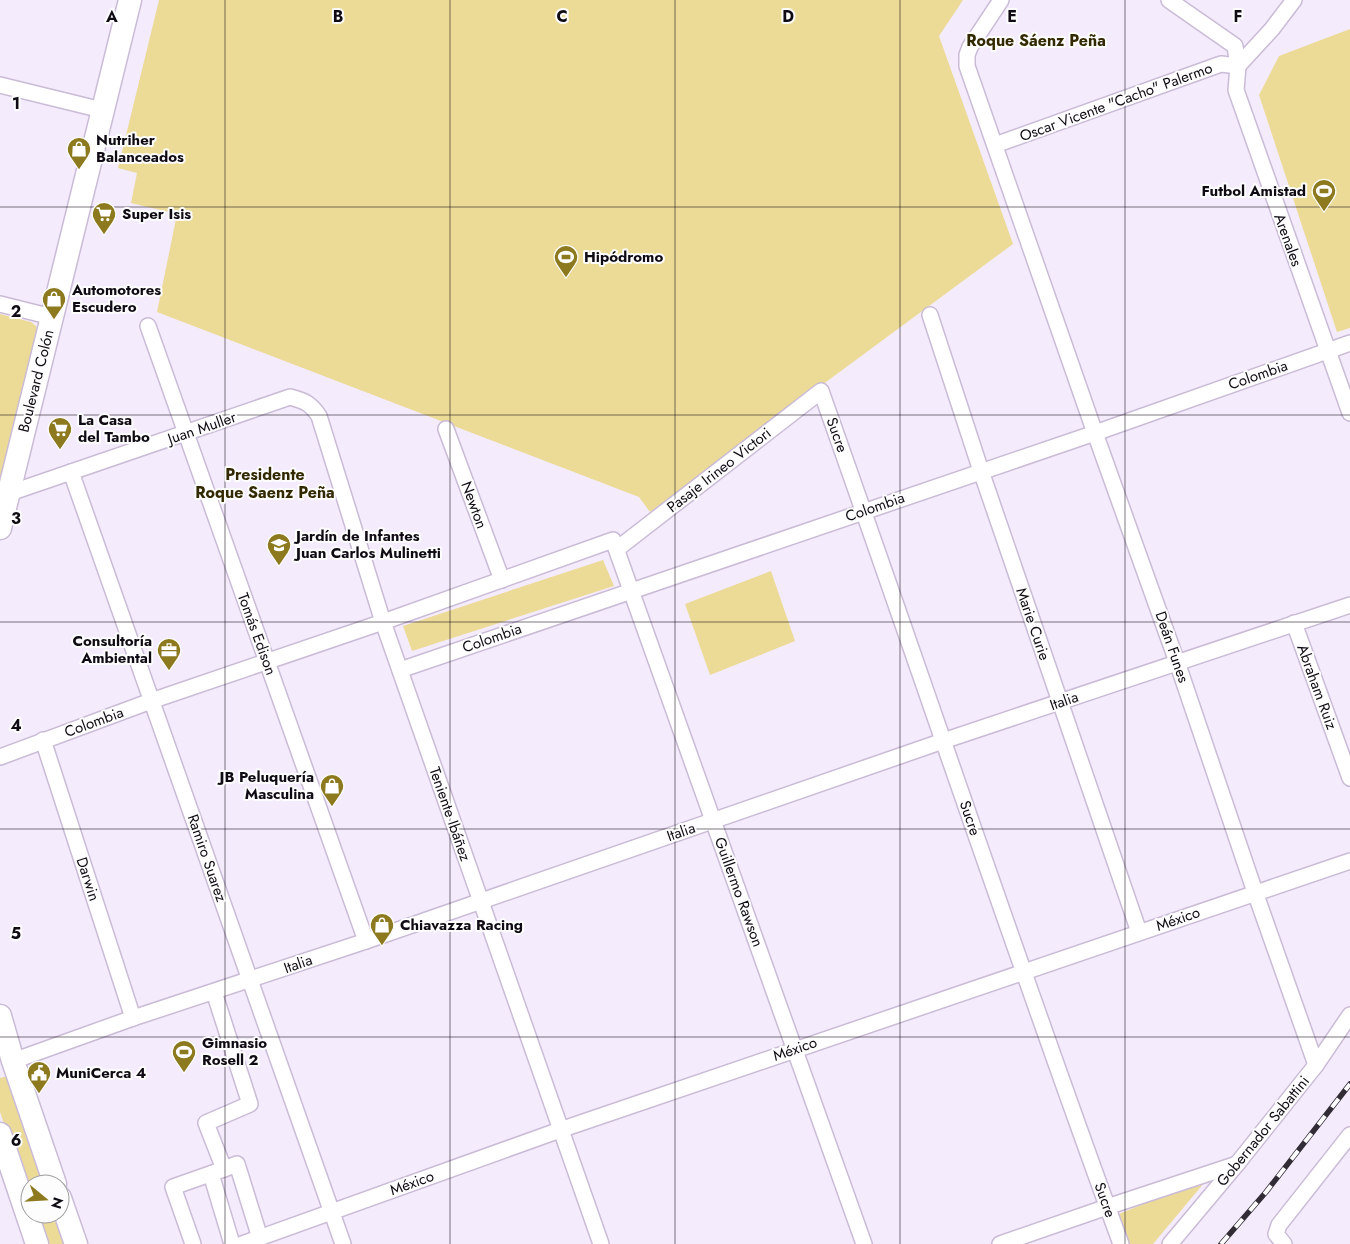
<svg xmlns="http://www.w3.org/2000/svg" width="1350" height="1244" viewBox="0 0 1350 1244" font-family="Jost,sans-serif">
	<rect width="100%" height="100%" fill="#f4ebfc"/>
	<!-- green -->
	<g fill="#ecdb97">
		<polygon points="159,0 963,0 939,36 1013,244 650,512 639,497 157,312 177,214 131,203 137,173 118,168"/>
		<polygon points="1350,29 1350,328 1337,332 1259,95 1279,56"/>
		<polygon points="0,314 31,322 36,326 37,331 0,482"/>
		<polygon points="603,560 614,586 412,651 403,626"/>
		<polygon points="771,571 795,641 710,675 685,604"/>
		<polygon points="3,1077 7,1077 47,1184 30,1184 30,1199 0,1112 0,1078"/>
		<polygon points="1209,1177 1153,1244 1130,1244 1119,1214"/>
		<polygon points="35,1214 57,1214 68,1244 46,1244"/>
	</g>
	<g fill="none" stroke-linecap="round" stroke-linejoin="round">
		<!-- minor casing -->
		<g stroke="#cabbd6" stroke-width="18">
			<g id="minor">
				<polyline points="1001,0 970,47 967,55 967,66 1095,433 1177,662 1255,892 1316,1065"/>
				<polyline points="1169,0 1235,46 1238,66 1236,90 1350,413"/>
				<polyline points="1238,66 1272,29 1294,0"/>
				<polyline points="0,85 102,110"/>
				<polyline points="995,145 1221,64 1238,66"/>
				<polyline points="0,304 52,317"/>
				<polyline points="930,315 981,471 1139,932"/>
				<polyline points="148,326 366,941"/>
				<polyline points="446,429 502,580"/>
				<polyline points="71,472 343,1244"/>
				<path d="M4,495l286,-98c15,4 20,6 29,19l64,206 218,622"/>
				<path d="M617,549l204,-158c101,284 196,570 300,853"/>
				<polyline points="1294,623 1350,778"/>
				<polyline points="400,670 1095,433 1350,343"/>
				<polyline points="43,740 133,1018"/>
				<polyline points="0,757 151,701 383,622 613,540 864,1244"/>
				<polyline points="13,1061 133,1018 366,941 943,741 1350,605"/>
				<polyline points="224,1169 237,1164 260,1238"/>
				<polyline points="211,1174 232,1244"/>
				<polyline points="193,1244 173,1187 224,1169 206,1123 250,1104 214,992"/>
				<polyline points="242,1244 560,1130 1350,861"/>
				<polyline points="1000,1244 1107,1207 1237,1164"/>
				<polyline points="1170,1244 1237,1164 1316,1065 1350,1015"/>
				<polyline points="1284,1244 1276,1234 1279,1225 1350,1135"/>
			</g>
		</g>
		<!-- highway casing -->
		<g stroke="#cabbd6" stroke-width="25">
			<g id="highway">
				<polyline points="0,528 130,0"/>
				<polyline points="0,1016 13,1061 55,1184"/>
				<polyline points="0,1134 37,1244"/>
				<polyline points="60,1198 76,1244"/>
			</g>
		</g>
		<!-- minor -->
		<use href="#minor" stroke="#fff" stroke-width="15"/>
		<!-- highway -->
		<use href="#highway" stroke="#fff" stroke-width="22"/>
		<!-- rail casing -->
		<g stroke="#322c36" stroke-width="5.5">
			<polyline id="rail" points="1221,1244 1266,1192 1350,1084"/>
		</g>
		<!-- rail -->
		<use href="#rail" stroke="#fcfdfc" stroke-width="4" stroke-dasharray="11" stroke-linecap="butt"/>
	</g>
	<!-- grid -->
	<path fill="none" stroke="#0f0a13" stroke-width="1" stroke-opacity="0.55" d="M225,0v1244M450,0v1244M675,0v1244M900,0v1244M1125,0v1244M0,207h1350M0,415h1350M0,622h1350M0,829h1350M0,1037h1350"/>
	<!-- icons -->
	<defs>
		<g id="shop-pin" transform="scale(1.25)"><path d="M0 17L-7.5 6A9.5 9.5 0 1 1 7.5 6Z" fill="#8d791e" stroke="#fcfdfc"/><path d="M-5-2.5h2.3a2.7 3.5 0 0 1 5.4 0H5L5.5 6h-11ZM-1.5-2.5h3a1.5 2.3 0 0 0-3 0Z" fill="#fff"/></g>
		<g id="stadium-pin" transform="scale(1.25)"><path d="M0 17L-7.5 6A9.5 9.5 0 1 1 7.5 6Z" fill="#8d791e" stroke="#fcfdfc"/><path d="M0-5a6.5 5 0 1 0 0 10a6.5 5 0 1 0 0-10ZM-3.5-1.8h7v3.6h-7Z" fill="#fff"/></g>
		<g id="supermarket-pin" transform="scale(1.25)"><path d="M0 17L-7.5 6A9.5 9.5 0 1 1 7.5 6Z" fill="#8d791e" stroke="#fcfdfc"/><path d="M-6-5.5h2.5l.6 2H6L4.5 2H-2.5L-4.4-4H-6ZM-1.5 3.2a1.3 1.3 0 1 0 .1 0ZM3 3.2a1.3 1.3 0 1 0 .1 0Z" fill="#fff"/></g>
		<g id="school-pin" transform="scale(1.25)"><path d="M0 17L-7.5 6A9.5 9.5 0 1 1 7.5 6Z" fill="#8d791e" stroke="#fcfdfc"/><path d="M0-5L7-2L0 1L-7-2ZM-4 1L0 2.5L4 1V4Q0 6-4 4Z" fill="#fff"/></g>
		<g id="office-pin" transform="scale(1.25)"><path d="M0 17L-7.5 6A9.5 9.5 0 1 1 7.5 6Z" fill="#8d791e" stroke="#fcfdfc"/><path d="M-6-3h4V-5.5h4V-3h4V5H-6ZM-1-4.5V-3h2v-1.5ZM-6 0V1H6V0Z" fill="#fff"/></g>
		<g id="civic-pin" transform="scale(1.25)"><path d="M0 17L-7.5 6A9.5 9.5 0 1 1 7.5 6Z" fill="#8d791e" stroke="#fcfdfc"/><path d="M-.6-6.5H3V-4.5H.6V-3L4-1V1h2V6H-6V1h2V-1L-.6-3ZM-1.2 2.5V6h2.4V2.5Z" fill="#fff"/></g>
	</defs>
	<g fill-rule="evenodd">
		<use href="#shop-pin" x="79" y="149"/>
		<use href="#stadium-pin" x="1324" y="191"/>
		<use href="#supermarket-pin" x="104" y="214"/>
		<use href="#stadium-pin" x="566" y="257"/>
		<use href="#shop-pin" x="54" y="299"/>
		<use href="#supermarket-pin" x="60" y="429"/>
		<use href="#school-pin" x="279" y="545"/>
		<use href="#office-pin" x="169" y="650"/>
		<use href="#shop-pin" x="332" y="786"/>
		<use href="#shop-pin" x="382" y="925"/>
		<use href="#stadium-pin" x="184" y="1052"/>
		<use href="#civic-pin" x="39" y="1073"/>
	</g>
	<g text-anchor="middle" stroke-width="4" stroke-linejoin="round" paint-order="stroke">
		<!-- street labels -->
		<g font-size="15" fill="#0f0a13" stroke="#fcfdfc">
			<text transform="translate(1116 102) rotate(-20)" y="5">Oscar Vicente "Cacho" Palermo</text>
			<text transform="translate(1288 240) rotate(70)" y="5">Arenales</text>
			<text transform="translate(1258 375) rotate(-19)" y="5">Colombia</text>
			<text transform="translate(36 381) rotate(-76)" y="5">Boulevard Colón</text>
			<text transform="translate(202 428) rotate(-19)" y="5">Juan Muller</text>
			<text transform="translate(837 435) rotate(70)" y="5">Sucre</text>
			<text transform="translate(719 470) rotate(-38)" y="5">Pasaje Irineo Victori</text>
			<text transform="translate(474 505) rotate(70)" y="5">Newton</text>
			<text transform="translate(875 507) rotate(-19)" y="5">Colombia</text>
			<text transform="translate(1033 624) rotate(71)" y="5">Marie Curie</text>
			<text transform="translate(257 634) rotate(70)" y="5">Tomás Edison</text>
			<text transform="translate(492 638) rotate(-19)" y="5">Colombia</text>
			<text transform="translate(1172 647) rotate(71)" y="5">Deán Funes</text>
			<text transform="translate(1317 687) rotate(70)" y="5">Abraham Ruiz</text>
			<text transform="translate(1064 701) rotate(-19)" y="5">Italia</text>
			<text transform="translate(94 722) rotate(-20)" y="5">Colombia</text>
			<text transform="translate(450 814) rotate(71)" y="5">Teniente Ibáñez</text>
			<text transform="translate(970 818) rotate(71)" y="5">Sucre</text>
			<text transform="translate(681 832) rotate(-19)" y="5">Italia</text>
			<text transform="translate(207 858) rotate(71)" y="5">Ramiro Suarez</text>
			<text transform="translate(88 879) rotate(72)" y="5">Darwin</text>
			<text transform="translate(739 892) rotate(70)" y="5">Guillermo Rawson</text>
			<text transform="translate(1178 919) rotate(-19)" y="5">México</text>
			<text transform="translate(298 964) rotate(-19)" y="5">Italia</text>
			<text transform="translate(795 1049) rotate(-19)" y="5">México</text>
			<text transform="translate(1263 1131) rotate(-51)" y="5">Gobernador Sabattini</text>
			<text transform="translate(412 1183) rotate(-20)" y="5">México</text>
			<text transform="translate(1105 1200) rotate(70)" y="5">Sucre</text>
		</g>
		<!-- poi labels -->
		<g font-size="15" font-weight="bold" fill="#0f0a13" stroke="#fcfdfc" text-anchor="start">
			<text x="96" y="145">Nutriher<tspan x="96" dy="17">Balanceados</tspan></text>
			<text x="1306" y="196" text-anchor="end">Futbol Amistad</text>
			<text x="122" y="219">Super Isis</text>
			<text x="584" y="262">Hipódromo</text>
			<text x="72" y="295">Automotores<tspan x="72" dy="17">Escudero</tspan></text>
			<text x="78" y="425">La Casa<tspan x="78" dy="17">del Tambo</tspan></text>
			<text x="296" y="541">Jardín de Infantes<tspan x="296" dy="17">Juan Carlos Mulinetti</tspan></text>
			<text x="152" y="646" text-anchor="end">Consultoría<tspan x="152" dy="17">Ambiental</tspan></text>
			<text x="314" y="782" text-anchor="end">JB Peluquería<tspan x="314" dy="17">Masculina</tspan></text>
			<text x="400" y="930">Chiavazza Racing</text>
			<text x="202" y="1048">Gimnasio<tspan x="202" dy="17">Rosell 2</tspan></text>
			<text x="56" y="1078">MuniCerca 4</text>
		</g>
		<!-- neighbourhood labels -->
		<g font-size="16" font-weight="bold" fill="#322900" stroke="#fcfdfc">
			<text x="1036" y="46">Roque Sáenz Peña</text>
			<text x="265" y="480">Presidente<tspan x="265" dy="18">Roque Saenz Peña</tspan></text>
		</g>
	</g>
	<g font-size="16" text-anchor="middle" font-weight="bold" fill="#0f0a13" stroke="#fcfdfc" stroke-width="4" stroke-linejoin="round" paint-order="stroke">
		<text x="112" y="22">A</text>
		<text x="338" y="22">B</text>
		<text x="562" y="22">C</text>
		<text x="788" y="22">D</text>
		<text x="1012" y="22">E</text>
		<text x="1238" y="22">F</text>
		<text x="16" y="109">1</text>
		<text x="16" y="317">2</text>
		<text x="16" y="524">3</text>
		<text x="16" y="731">4</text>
		<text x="16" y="939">5</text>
		<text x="16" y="1146">6</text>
	</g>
	<!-- north arrow -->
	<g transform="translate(45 1199) rotate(108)"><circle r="24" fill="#fcfdfc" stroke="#9d9c9f"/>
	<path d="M0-4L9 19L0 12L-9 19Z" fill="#8d791e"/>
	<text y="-8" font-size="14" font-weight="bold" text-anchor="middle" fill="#0f0a13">N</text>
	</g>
</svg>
